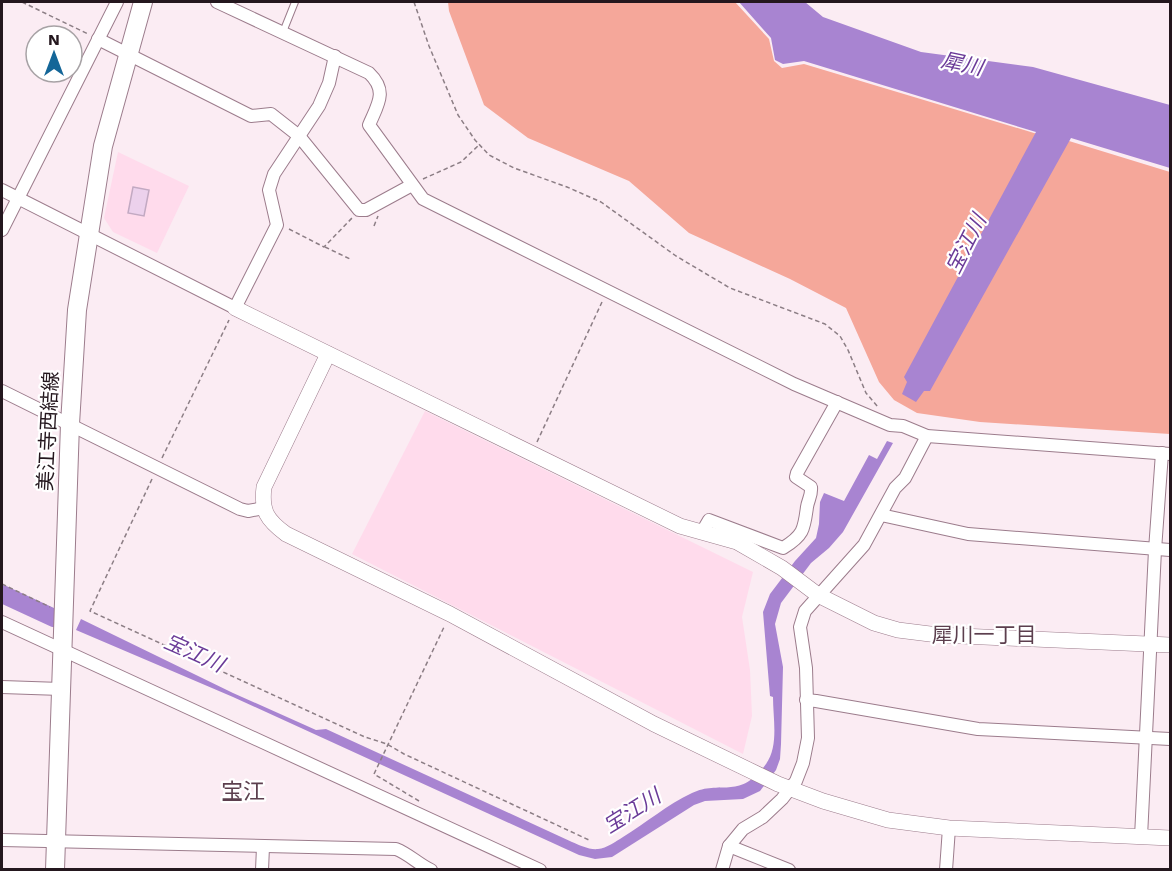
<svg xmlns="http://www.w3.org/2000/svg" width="1172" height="871" viewBox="0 0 1172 871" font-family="'Work Sans','Noto Sans JP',sans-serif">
	<rect width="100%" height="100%" fill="#fbecf3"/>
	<!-- built -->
	<g fill="#ffdbec">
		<polygon points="118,152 189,186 157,253 113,232 104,218"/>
		<polygon points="425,411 753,572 742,617 750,670 752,716 743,754 352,554"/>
	</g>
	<!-- forest -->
	<polygon fill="#f5a79a" points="448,2 735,2 769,39 774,61 782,68 804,64 1034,133 1069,141 1170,172 1170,434 980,422 917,413 894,400 879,382 846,308 790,279 689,233 629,181 528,138 484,105 449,11"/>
	<!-- water -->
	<g fill="#a884d1">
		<polygon points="739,2 805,2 823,17 921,52 1033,67 1170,105 1170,168 1071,138 930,391 924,391 916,402 902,394 907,382 904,377 1036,132 804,61 783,64 775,60 771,38"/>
		<path d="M887,441l6,2 -50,89 -14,16 -18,15 -30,40 -6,21 8,43 -2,77 -1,15 -4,11 -16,21 -17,8 -38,2 -11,4 -82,52 -17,2 -16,-4 -346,-158 -157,-67 5,-11 152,74 83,37 10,-1 246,113c7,3 17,8 26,7 9,-1 17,-7 25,-12 23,-14 45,-33 69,-44 29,-14 47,8 74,-29 13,-18 7,-45 7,-67l-3,-1 -7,-84 7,-18 25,-33 21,-23 3,-14 1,-22 4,-9 20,8 25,-46 8,4z"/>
	</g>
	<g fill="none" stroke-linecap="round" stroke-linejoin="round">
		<!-- river -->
		<polyline stroke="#a884d1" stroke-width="18" points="2,594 54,618"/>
	</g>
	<!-- building -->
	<polygon fill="#ecd1ec" stroke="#c2a9c2" stroke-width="1.5" points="133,187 149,190 144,216 128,213"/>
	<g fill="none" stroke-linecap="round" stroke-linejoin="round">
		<!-- service casing -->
		<g stroke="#9c7c8c" stroke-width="8">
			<polyline id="service" points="283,32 295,2"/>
		</g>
		<!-- minor casing -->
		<g stroke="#9c7c8c" stroke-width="14">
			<g id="minor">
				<path d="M217,2l152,71c19,18 9,31 0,52l54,74 371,185 96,41 13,1 24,10 243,18"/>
				<polyline points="98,39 251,116 271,114 299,136 359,210 366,210 412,185"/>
				<polyline points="2,190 235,308 277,225 269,190 274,174 319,106 329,83 335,56"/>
				<polyline points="2,230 117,2"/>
				<polyline points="2,391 240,509 248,511 264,508"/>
				<polyline points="881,515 968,534 1170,550"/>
				<path d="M702,532l7,-12 74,28c21,-13 21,-19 24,-41 1,-7 5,-12 4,-20l-15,-10 1,-4 40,-71"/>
				<polyline points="2,622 540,870"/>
				<polyline points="2,687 61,689"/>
				<polyline points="806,700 816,701 978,729 1170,739"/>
				<polyline points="1141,837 1155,550 1162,453"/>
				<path d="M2,840l394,9c13,5 22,15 35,21"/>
				<polyline points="729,846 789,870"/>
				<polyline points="262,870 263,847"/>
				<polyline points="722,870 729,846 743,829 763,817 782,799 796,781 803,763 808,738 806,668 800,627 805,611 864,545 895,488 905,478 927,436"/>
				<polyline points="946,870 949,828"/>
			</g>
		</g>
		<!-- tertiary casing -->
		<g stroke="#9c7c8c" stroke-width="16">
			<g id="tertiary">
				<polyline points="235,308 680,526 737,542 782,568 818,595 874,623 898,630 938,635 1170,645"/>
				<path d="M328,354l-64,133c-3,24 3,33 22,47l164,80 204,110 124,60 45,17 65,19 61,8 221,10"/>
			</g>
		</g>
		<!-- secondary casing -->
		<g stroke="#9c7c8c" stroke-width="20">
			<polyline id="secondary" points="55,870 70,424 77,310 103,146 143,2"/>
		</g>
		<!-- path -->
		<g stroke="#8c7e85" stroke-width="1.5" stroke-dasharray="4.5 3" stroke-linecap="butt">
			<polyline points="22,2 88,34"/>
			<polyline points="414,2 429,46 458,115 475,140 489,155 514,168 567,187 601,202 676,256 730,288 825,324 840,336 848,350 866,393 878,407"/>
			<polyline points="423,179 461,162 479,145"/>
			<polyline points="374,226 378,216"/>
			<polyline points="289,229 324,247 352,218"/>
			<polyline points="325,247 350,259"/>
			<polyline points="537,442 602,302"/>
			<polyline points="162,458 229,320"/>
			<polyline points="152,479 90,611 365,737 387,744 404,754 589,840"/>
			<polyline points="2,584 50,607"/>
			<polyline points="419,801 374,774 445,625"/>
		</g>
		<!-- service -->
		<use href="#service" stroke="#fff" stroke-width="6"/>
		<!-- minor -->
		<use href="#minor" stroke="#fff" stroke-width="12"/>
		<!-- tertiary -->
		<use href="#tertiary" stroke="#fff" stroke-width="15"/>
		<!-- secondary -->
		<use href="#secondary" stroke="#fff" stroke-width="18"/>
	</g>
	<g text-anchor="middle" stroke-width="4.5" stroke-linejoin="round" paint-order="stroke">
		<!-- street labels -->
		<g font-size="20" fill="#24171e" stroke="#fff">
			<text transform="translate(48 431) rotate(-87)" y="7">美江寺西結線</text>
		</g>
		<!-- water labels -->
		<g font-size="21" font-style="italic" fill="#6b3b98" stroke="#fff">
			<text transform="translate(962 64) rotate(12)" y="7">犀川</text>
			<text transform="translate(966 244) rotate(-63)" y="7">宝江川</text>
			<text transform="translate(194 653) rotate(24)" y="7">宝江川</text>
			<text transform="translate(632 811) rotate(-32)" y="7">宝江川</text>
		</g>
		<!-- neighbourhood labels -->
		<g font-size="21" fill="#5c3f4e" stroke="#fff">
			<text x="984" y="642">犀川一丁目</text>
		</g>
		<!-- quarter labels -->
		<g font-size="22" fill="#5c3f4e" stroke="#fff">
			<text x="243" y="799">宝江</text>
		</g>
	</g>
	<!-- border -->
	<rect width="1172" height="871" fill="none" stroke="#24171e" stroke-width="6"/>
	<!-- north arrow -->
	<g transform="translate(54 54)"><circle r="28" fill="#ffffff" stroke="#a7a2a5" stroke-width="1.5"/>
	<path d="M0-4.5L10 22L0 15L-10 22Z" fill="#146698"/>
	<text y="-9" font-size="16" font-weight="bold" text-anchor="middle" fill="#24171e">N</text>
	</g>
</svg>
